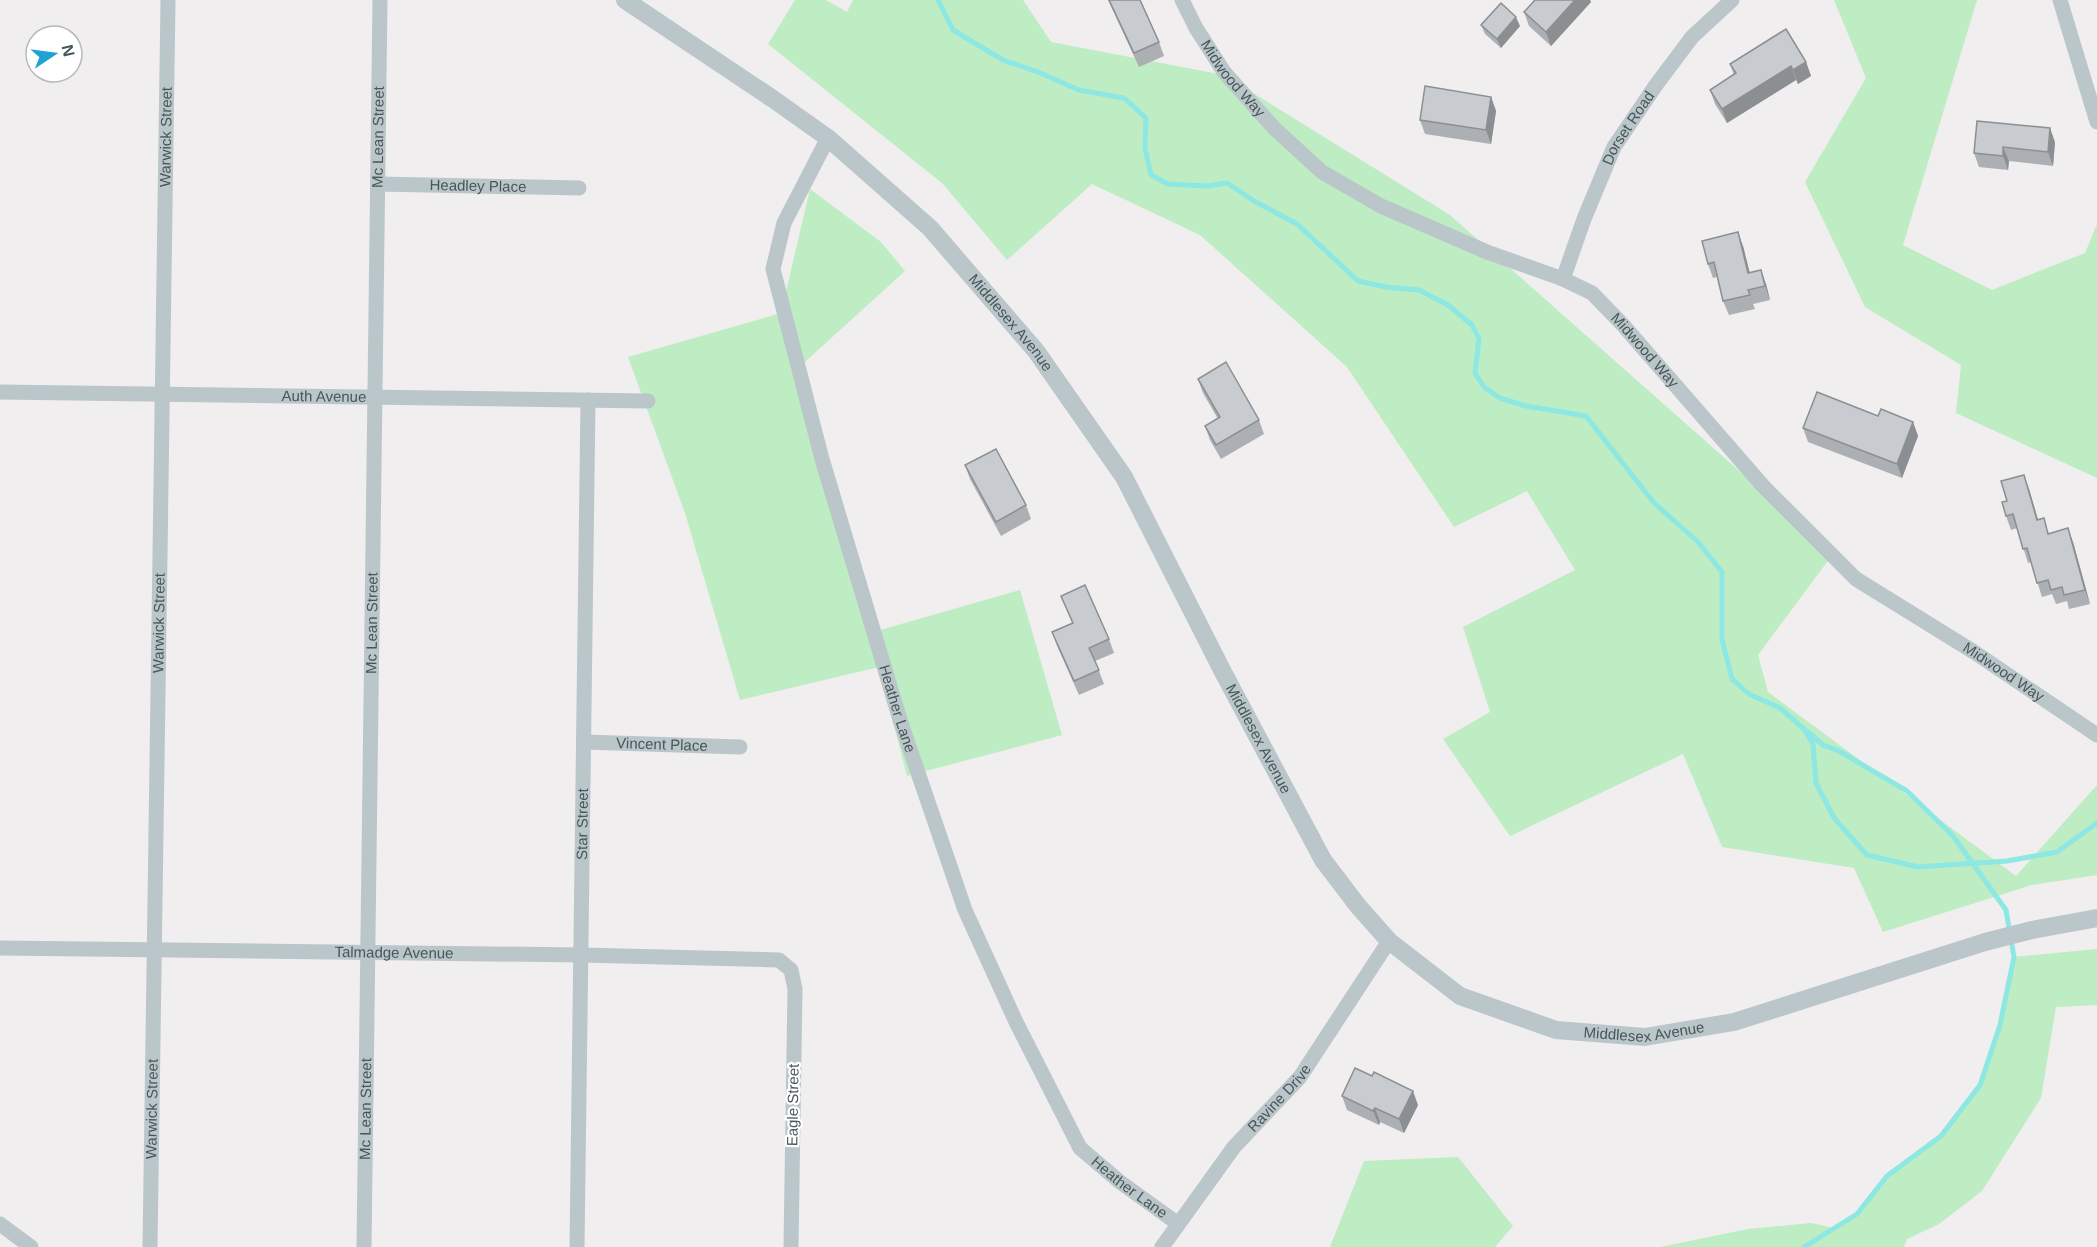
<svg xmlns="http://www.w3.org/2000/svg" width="2097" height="1247" viewBox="0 0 2097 1247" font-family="Arial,sans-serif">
	<rect width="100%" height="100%" fill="#f0eeee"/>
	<!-- green -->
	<g fill="#beecc3">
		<polygon points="795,0 826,0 847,12 853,0 1023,0 1051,42 1224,75 1450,215 1833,554 1758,655 1768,692 2016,876 2097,785 2097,875 2032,885 1883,932 1854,868 1722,847 1683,754 1510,836 1443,739 1490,712 1463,627 1575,570 1527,491 1454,527 1347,367 1200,235 1092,184 1007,260 942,183 768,44"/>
		<polygon points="1834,0 1977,0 1903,245 1992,290 2085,253 2097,224 2097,478 1956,413 1961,365 1865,307 1805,182 1866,78"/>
		<polygon points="810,189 881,242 905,271 796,370 870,633 1020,590 1062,735 907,776 879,667 740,700 685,513 628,357 781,313"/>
		<polygon points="2097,949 2097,1005 2056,1007 2041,1098 1982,1191 1939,1224 1907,1239 1904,1247 1660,1247 1748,1229 1811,1223 1834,1228 1857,1213 1887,1176 1941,1136 1980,1085 2000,1025 2014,957"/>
		<polygon points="1458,1157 1513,1226 1495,1247 1330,1247 1364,1161"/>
	</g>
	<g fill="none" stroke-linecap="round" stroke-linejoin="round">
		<!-- stream -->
		<g stroke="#8de7e2" stroke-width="5">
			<polyline points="938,0 953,30 1003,60 1038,72 1079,90 1124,98 1146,118 1145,148 1151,175 1168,184 1207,186 1227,183 1254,201 1297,224 1358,281 1386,287 1419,290 1448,305 1472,325 1479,339 1475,373 1484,387 1500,398 1526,406 1586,416 1654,503 1697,541 1722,572 1722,639 1732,679 1749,694 1780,708 1804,729 1813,744 1816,783 1834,818 1867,855 1918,867 2007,861 2057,852 2097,823"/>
			<polyline points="1804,1247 1857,1214 1887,1176 1941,1136 1980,1085 2000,1025 2014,957 2006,910 1953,836 1907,791 1839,751 1823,745 1808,732"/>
		</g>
		<!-- minor -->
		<g stroke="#bac6ca" stroke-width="15">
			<path id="s1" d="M1182,0l14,28 28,44 50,56 48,44 59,34 106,46 76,27 29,14 31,32 140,161 93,93 118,73 123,83"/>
			<polyline points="2060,0 2097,122"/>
			<path id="s2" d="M828,138l-44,85 -11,46 49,190 79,264 64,187 51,112 64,126 40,34 57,41"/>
			<path id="s3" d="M378,184l201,4"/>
			<path id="s4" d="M1563,279l21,-60 30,-72 42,-62 36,-48 40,-37"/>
			<path id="s5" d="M0,392l648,9"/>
			<path id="s6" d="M584,742l156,5"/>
			<path id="s7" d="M0,948l581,7 198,5 12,10 4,19 -4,258"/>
			<polyline points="0,1224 31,1247"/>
			<path id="s8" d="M150,1247l18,-1247"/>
			<path id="s9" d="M364,1247l16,-1247"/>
			<path id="s10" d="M577,1247l11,-847"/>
			<path id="s11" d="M1162,1247l72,-100 66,-70 89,-136"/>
		</g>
		<!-- tertiary -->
		<path stroke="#bac6ca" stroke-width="18" id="s12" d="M625,0l148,99 55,39 102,90 106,123 88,126 99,195 100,188 35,46 31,35 71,55 96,34 89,7 89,-15 251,-80 47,-12 65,-12"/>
	</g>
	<!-- wall -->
	<g fill="#acafb3">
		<polygon points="1108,0 1140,0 1159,42 1164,56 1139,67"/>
		<polygon points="1535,0 1590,0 1591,2 1551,46 1529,26 1524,12"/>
		<polygon points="1481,25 1520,26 1501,48 1485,34"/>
		<polygon points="1806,62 1811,76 1798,84 1796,80 1727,123 1715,104 1710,90 1734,75 1730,64"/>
		<polygon points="1491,97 1496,111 1491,144 1425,134 1420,120"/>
		<polygon points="1977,121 2055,142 2053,166 2009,161 2008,170 1979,167 1974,153"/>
		<polygon points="1743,246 1750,273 1766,284 1770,300 1753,304 1755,309 1729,315 1723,301 1717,277 1713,278 1708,264"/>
		<polygon points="1198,379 1259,420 1264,434 1221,459 1210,440 1205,426 1218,419 1203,393"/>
		<polygon points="1913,422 1918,436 1902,478 1808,442 1803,428"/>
		<polygon points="965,465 1026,505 1031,519 1001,536 970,479"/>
		<polygon points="2029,489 2038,519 2049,533 2073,542 2090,604 2069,609 2067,601 2056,604 2052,594 2042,597 2031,562 2028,563 2017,528 2011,530 2006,516 2007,501"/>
		<polygon points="1061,596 1109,639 1114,653 1095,661 1104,684 1079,695 1057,646 1052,632 1072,623"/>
		<polygon points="1342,1096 1418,1105 1404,1133 1380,1122 1379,1125 1347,1110"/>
	</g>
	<!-- shaded-wall -->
	<g fill="#8c8f92">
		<polygon points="1575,0 1590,0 1591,2 1551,46 1546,32"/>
		<polygon points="1516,17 1520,26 1501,48 1497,39"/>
		<polygon points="1806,62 1811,76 1798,84 1793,70"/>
		<polygon points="1791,66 1796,80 1727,123 1722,109"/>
		<polygon points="1491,97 1496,111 1491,144 1486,130"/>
		<polygon points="2050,128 2055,142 2053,166 2048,152"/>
		<polygon points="2003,147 2009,161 2008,170 2003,156"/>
		<polygon points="1738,232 1743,246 1753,287 1748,273"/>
		<polygon points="1761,270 1766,284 1770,300 1765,286"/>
		<polygon points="1913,422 1918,436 1902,478 1897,464"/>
		<polygon points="2024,475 2029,489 2042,534 2037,520"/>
		<polygon points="2068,528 2073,542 2090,604 2085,590"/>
		<polygon points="1413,1091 1418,1105 1404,1133 1399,1119"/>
		<polygon points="1375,1108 1380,1122 1379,1125 1373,1111"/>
	</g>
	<!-- building -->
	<g fill="#c8ccd0" stroke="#8c8f92" stroke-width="1.5">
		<polygon points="1109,0 1140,0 1159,42 1134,53"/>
		<polygon points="1535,0 1575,0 1546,32 1524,12"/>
		<polygon points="1501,3 1516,17 1497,39 1481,25"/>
		<polygon points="1786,29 1806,62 1793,70 1791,66 1722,109 1710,90 1736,73 1730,64"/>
		<polygon points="1425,86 1491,97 1486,130 1420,120"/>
		<polygon points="1977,121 2050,128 2048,152 2003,147 2003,156 1974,153"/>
		<polygon points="1738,232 1748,273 1761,270 1765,286 1748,290 1750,295 1723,301 1714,262 1708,264 1702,241"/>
		<polygon points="1226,362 1259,420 1216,445 1205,426 1220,417 1198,379"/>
		<polygon points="1817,392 1878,416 1881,409 1913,422 1897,464 1803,428"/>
		<polygon points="996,449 1026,505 996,522 965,465"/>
		<polygon points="2024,475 2037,520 2044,518 2048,534 2068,528 2085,590 2064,595 2062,587 2051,590 2048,580 2037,583 2027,548 2023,549 2013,514 2006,516 2002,502 2007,501 2001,481"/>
		<polygon points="1085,585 1109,639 1089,648 1099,670 1074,681 1052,632 1073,623 1061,596"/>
		<polygon points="1355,1068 1372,1076 1374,1072 1413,1091 1399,1119 1375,1108 1373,1111 1342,1096"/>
	</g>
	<g text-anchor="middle" stroke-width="4.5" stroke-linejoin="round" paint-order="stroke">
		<!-- street labels -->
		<g font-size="15" fill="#47565a" stroke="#fff">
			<text dy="5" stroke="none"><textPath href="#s1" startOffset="94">Midwood Way</textPath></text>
			<text dy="5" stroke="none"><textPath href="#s4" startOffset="165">Dorset Road</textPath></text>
			<text dy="5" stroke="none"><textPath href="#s8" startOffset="1110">Warwick Street</textPath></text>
			<text dy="5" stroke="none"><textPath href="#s9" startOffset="1110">Mc Lean Street</textPath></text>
			<text dy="5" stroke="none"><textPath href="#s3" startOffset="100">Headley Place</textPath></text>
			<text dy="5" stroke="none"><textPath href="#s12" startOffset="506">Middlesex Avenue</textPath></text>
			<text dy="5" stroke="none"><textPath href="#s1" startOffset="598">Midwood Way</textPath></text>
			<text dy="5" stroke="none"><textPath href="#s5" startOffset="324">Auth Avenue</textPath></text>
			<text dy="5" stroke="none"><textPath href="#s8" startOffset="624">Warwick Street</textPath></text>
			<text dy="5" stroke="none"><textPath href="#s9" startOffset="624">Mc Lean Street</textPath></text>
			<text dy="5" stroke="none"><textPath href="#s1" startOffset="1084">Midwood Way</textPath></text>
			<text dy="5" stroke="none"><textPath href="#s2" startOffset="600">Heather Lane</textPath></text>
			<text dy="5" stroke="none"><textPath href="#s12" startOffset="992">Middlesex Avenue</textPath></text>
			<text dy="5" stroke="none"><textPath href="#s6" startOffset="78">Vincent Place</textPath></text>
			<text dy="5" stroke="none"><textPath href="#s10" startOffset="423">Star Street</textPath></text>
			<text dy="5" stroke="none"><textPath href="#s7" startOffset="394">Talmadge Avenue</textPath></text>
			<text dy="5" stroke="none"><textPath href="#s12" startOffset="1514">Middlesex Avenue</textPath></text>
			<text dy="5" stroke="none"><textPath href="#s11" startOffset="190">Ravine Drive</textPath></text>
			<text transform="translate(793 1105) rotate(-89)" y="5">Eagle Street</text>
			<text dy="5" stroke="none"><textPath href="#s8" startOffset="138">Warwick Street</textPath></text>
			<text dy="5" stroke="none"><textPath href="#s9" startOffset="138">Mc Lean Street</textPath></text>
			<text dy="5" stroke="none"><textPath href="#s2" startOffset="1140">Heather Lane</textPath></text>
		</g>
	</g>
	<!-- north arrow -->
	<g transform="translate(54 54) rotate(77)"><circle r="28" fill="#ffffff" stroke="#b5bbbd" stroke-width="1.5"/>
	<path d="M0-4.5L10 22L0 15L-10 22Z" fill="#21a2d7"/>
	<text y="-9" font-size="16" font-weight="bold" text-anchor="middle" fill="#47565a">N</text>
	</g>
</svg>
